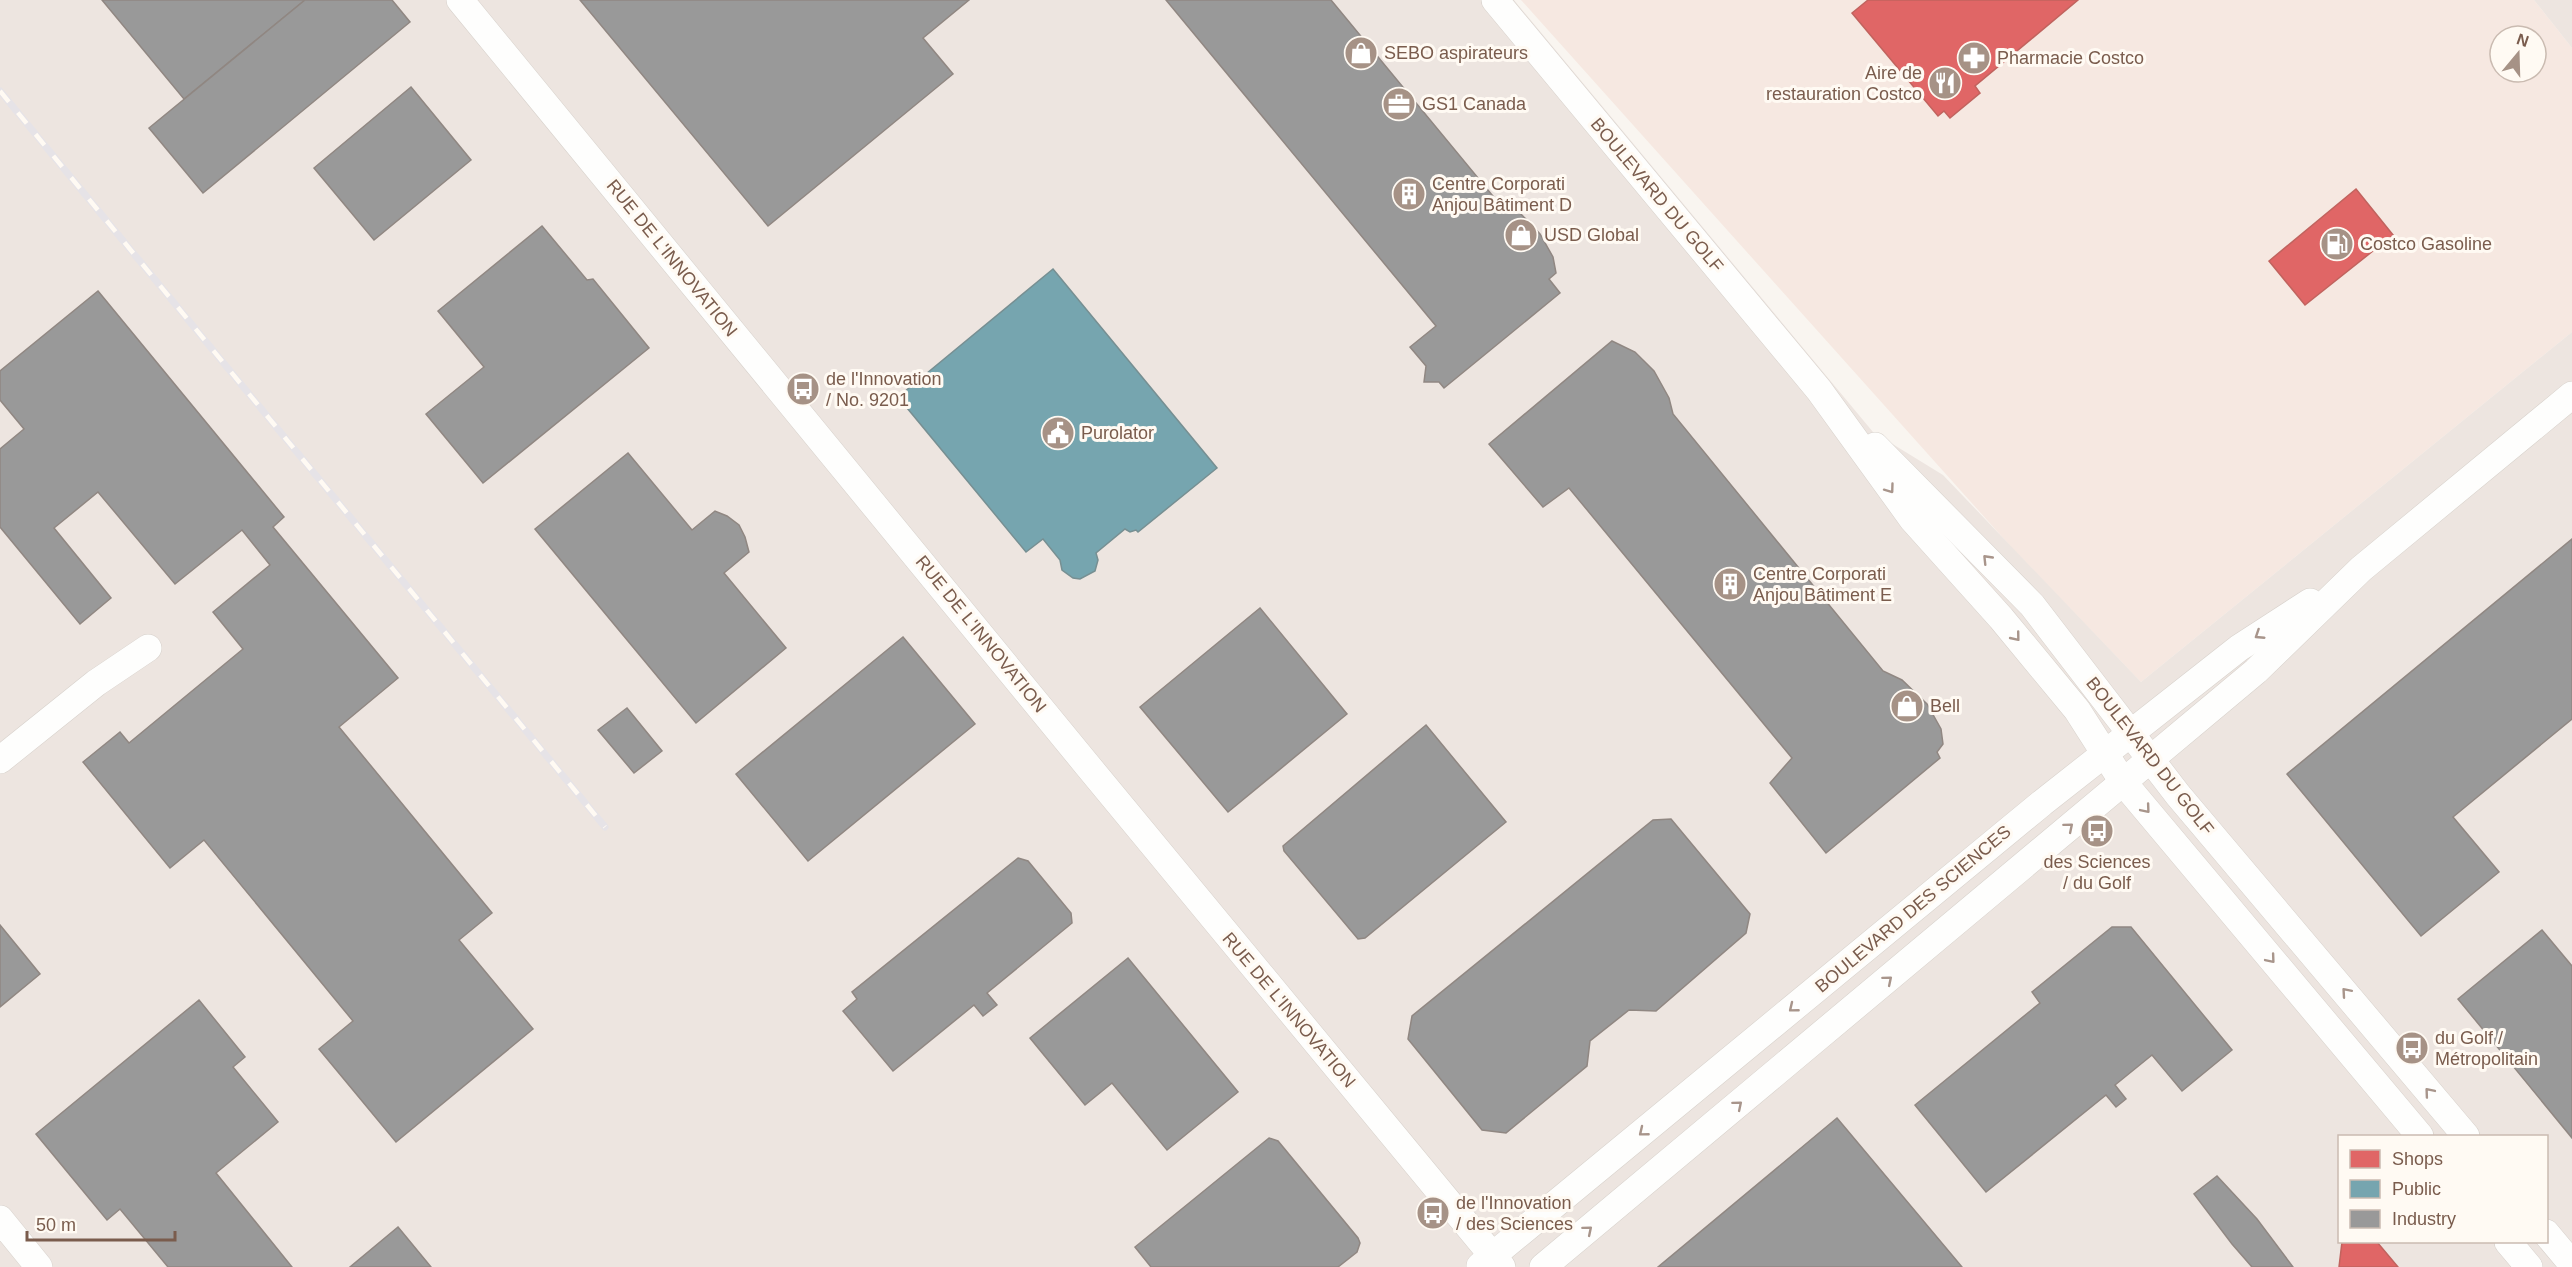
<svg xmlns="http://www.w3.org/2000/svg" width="2572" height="1267" viewBox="0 0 2572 1267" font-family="Arial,sans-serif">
	<rect width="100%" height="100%" fill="#f9f5f0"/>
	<!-- commercial -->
	<path fill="#f6e8e1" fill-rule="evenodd" d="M1521,0h1013l38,48v284l-431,350 -128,-133zM2500,36h36v36h-36z"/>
	<!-- industrial -->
	<g fill="#ede5e0" fill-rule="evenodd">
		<path d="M0,0h1514l359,432 70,43 198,207 431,-350v935h-2572zM2340,1136h206v106h-206z"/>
		<polygon points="2534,0 2572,0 2572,48"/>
	</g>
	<!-- shops -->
	<g fill="#e06666" stroke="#c1635e" stroke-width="1.5">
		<polygon points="1868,0 2078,0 1975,86 1980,93 1950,118 1944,111 1938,116 1852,13"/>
		<polygon points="2356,189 2393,235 2305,305 2269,261"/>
		<polygon points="2342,1242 2377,1242 2398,1267 2339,1267"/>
	</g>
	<!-- public -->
	<polygon fill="#76a5af" stroke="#778f92" stroke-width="1.5" points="1053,269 1217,468 1138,532 1136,530 1130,532 1125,529 1096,553 1098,560 1095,571 1080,579 1073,578 1062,570 1060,560 1043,539 1026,552 898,397"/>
	<!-- industry -->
	<g fill="#999" stroke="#908782" stroke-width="1.5">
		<polygon points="102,0 305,0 184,99"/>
		<polygon points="305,0 392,0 410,22 203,193 149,128"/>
		<polygon points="580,0 969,0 923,38 953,74 768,226"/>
		<polygon points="1166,0 1331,0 1497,201 1521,214 1540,234 1553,257 1556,273 1549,279 1560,293 1444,388 1439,382 1424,382 1426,366 1410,347 1436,326"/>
		<polygon points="411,87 471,160 374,240 314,168"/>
		<polygon points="542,226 587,280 593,279 649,348 483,483 426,414 484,367 438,311"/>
		<polygon points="98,291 284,517 273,527 398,678 339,727 492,913 459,940 533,1029 396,1142 319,1049 353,1021 204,840 170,868 83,762 120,732 129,743 243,649 213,612 270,565 242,530 175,584 98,492 54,528 111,598 80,624 0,527 0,449 24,429 0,400 0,371"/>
		<polygon points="1612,341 1635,352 1654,371 1669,398 1673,414 1883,671 1902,680 1927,704 1941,729 1943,744 1937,752 1940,758 1826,853 1770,783 1792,758 1569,488 1543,507 1489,444"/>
		<polygon points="628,453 692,530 715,511 727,516 739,525 745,537 749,552 724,573 786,648 696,723 535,529"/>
		<polygon points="2572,539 2572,719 2453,817 2499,872 2421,936 2287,774"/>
		<polygon points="1260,608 1347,714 1228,812 1140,707"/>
		<polygon points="903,637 975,724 808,861 736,774"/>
		<polygon points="627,708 662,751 634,773 598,730"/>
		<polygon points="1426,725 1506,822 1365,938 1358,939 1284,851 1283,846"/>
		<polygon points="1671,819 1750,914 1746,933 1656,1011 1629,1010 1590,1041 1587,1066 1506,1133 1482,1130 1408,1039 1412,1016 1653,820"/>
		<polygon points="1018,858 1028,861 1071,913 1072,923 987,993 997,1005 983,1016 974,1005 893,1071 843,1011 857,999 852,992"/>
		<polygon points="0,925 40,974 0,1007"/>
		<polygon points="2112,927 2131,927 2232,1050 2182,1091 2152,1055 2115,1085 2126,1099 2116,1107 2106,1095 1986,1192 1915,1105 2040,1003 2032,992"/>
		<polygon points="2542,930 2572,966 2572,1138 2458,999"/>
		<polygon points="1128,958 1238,1092 1167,1150 1112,1083 1085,1105 1030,1038"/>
		<polygon points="199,1000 245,1057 233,1067 278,1122 216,1173 292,1267 168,1267 120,1209 107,1220 36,1134"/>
		<polygon points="1837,1118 1962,1267 1658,1267"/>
		<polygon points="1269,1138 1278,1141 1358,1238 1360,1243 1357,1252 1338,1267 1151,1267 1135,1247"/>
		<polygon points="2217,1176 2257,1219 2293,1267 2252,1267 2232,1244 2194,1194"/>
		<polygon points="398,1227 431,1267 350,1267"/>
	</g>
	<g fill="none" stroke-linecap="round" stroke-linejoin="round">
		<!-- minor casing -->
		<g stroke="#d7d1cb" stroke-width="28">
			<g id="minor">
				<path d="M460,0c347,422 692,847 1042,1267"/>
				<polyline points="1495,0 1819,390 1913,520 2001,618 2077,710 2123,782 2420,1136"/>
				<polyline points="1875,446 2032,605 2178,795 2466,1136"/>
				<polyline points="0,760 96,683 148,648"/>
				<polyline points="0,1219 39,1267"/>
				<polyline points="2546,1233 2572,1264"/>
				<polyline points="2508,1242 2529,1267"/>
				<polyline points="1480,1266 2042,803 2239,648 2310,602"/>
				<polyline points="1543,1267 2256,671 2361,569 2572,395"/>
			</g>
		</g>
		<!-- minor -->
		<use href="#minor" stroke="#fefefd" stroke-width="27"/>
		<!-- rail casing -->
		<g stroke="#e6e3e7" stroke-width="7">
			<polyline id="rail" points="0,91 605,827"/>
		</g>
		<!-- rail -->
		<use href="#rail" stroke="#fffaf3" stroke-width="4.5" stroke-dasharray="14" stroke-linecap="butt"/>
	</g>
	<!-- one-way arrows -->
	<defs><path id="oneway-chevron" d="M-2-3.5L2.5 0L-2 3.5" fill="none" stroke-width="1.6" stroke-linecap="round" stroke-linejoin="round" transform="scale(1.5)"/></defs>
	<g stroke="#a8958b">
		<use href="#oneway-chevron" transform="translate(1890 489) rotate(54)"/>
		<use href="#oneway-chevron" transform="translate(1987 559) rotate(-134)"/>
		<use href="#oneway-chevron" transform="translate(2259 635) rotate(147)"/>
		<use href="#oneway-chevron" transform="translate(2016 637) rotate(51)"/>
		<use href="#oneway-chevron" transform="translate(2146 809) rotate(50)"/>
		<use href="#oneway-chevron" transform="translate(2069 827) rotate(-40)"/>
		<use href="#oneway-chevron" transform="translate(2271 959) rotate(50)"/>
		<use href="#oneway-chevron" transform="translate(1888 980) rotate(-40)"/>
		<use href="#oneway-chevron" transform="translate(2346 992) rotate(-131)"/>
		<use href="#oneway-chevron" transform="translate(1793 1008) rotate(141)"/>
		<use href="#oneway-chevron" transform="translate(2429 1092) rotate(-130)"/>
		<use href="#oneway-chevron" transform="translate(1738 1105) rotate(-40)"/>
		<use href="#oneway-chevron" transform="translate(1643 1132) rotate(141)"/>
		<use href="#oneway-chevron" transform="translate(1588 1230) rotate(-40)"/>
	</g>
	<!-- icons -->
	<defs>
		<g id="shop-disc" transform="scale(1.725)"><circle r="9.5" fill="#a69286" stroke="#fffaf3"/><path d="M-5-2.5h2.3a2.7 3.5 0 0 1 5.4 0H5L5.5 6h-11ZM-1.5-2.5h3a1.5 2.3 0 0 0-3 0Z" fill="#fff"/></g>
		<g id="pharmacy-disc" transform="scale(1.725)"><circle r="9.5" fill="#a69286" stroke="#fffaf3"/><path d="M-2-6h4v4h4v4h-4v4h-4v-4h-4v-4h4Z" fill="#fff"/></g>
		<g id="restaurant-disc" transform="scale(1.725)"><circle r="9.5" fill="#a69286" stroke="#fffaf3"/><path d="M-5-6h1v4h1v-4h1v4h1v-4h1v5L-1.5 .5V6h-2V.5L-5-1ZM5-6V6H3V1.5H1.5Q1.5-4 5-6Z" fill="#fff"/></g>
		<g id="office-disc" transform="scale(1.725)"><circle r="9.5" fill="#a69286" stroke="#fffaf3"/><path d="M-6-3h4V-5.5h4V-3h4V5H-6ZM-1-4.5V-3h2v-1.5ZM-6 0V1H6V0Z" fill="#fff"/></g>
		<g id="building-disc" transform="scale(1.725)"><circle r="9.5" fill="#a69286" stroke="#fffaf3"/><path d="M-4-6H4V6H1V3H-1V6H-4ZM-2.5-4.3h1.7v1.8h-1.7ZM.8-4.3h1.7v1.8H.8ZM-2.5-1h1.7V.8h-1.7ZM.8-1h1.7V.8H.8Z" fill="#fff"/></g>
		<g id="fuel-disc" transform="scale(1.725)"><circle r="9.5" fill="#a69286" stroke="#fffaf3"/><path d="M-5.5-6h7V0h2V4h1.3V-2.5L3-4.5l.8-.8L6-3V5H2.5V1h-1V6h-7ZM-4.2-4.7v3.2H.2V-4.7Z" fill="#fff"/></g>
		<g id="bus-disc" transform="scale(1.725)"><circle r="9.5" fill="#a69286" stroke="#fffaf3"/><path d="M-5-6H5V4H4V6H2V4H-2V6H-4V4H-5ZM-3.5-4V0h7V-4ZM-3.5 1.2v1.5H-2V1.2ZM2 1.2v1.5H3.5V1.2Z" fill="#fff"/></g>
		<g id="civic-disc" transform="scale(1.725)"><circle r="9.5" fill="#a69286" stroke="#fffaf3"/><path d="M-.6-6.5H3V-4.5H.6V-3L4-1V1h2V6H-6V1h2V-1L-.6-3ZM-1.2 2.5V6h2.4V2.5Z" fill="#fff"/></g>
	</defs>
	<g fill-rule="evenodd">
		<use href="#shop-disc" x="1361" y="53"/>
		<use href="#pharmacy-disc" x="1974" y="58"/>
		<use href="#restaurant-disc" x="1945" y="83"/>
		<use href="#office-disc" x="1399" y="104"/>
		<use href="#building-disc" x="1409" y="194"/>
		<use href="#shop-disc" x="1521" y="235"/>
		<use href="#fuel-disc" x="2337" y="244"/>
		<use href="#bus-disc" x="803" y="389"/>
		<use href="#civic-disc" x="1058" y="433"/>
		<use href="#building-disc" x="1730" y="584"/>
		<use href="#shop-disc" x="1907" y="706"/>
		<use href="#bus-disc" x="2097" y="831"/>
		<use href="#bus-disc" x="2412" y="1048"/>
		<use href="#bus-disc" x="1433" y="1213"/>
	</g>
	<g text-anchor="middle" stroke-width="6" stroke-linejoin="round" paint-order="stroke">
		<!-- poi labels -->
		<g font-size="18" fill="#7a5c4d" stroke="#fffaf3" text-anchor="start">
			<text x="1384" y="59">SEBO aspirateurs</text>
			<text x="1997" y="64">Pharmacie Costco</text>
			<text x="1922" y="79" text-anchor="end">Aire de<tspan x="1922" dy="21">restauration Costco</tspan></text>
			<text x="1422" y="110">GS1 Canada</text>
			<text x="1432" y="190">Centre Corporati<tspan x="1432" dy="21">Anjou Bâtiment D</tspan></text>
			<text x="1544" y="241">USD Global</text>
			<text x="2360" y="250">Costco Gasoline</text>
			<text x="826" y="385">de l'Innovation<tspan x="826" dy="21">/ No. 9201</tspan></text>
			<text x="1081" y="439">Purolator</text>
			<text x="1753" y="580">Centre Corporati<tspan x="1753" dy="21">Anjou Bâtiment E</tspan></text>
			<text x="1930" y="712">Bell</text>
			<text x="2097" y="868" text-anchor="middle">des Sciences<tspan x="2097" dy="21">/ du Golf</tspan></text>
			<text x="2435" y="1044">du Golf /<tspan x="2435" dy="21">Métropolitain</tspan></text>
			<text x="1456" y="1209">de l'Innovation<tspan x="1456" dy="21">/ des Sciences</tspan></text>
		</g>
		<!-- street labels -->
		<g font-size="18" fill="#7a5c4d" stroke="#fffaf3">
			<text transform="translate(1657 195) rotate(50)" y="6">BOULEVARD DU GOLF</text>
			<text transform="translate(672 258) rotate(51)" y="6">RUE DE L'INNOVATION</text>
			<text transform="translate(981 634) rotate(51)" y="6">RUE DE L'INNOVATION</text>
			<text transform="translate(2150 756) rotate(52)" y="6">BOULEVARD DU GOLF</text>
			<text transform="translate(1913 909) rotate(-40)" y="6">BOULEVARD DES SCIENCES</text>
			<text transform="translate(1289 1010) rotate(50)" y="6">RUE DE L'INNOVATION</text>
		</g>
	</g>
	<!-- legend -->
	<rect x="2338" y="1135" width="210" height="108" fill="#fffaf3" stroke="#cabbb1" stroke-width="1.5"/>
	<rect x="2350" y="1150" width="30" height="18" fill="#e06666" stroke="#cabbb1" stroke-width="1.5"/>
	<text x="2392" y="1165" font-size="18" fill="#7a5c4d">Shops</text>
	<rect x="2350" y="1180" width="30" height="18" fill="#76a5af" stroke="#cabbb1" stroke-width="1.5"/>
	<text x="2392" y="1195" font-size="18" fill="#7a5c4d">Public</text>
	<rect x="2350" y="1210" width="30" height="18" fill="#999999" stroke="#cabbb1" stroke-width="1.5"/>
	<text x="2392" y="1225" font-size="18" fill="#7a5c4d">Industry</text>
	<!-- north arrow -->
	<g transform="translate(2518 54) rotate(19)"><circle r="28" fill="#fffaf3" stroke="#cabbb1" stroke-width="1.5"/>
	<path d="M0-4.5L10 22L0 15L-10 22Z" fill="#a69286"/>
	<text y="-9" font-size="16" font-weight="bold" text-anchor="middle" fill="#7a5c4d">N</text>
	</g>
	<!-- scale -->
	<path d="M27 1231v9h148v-9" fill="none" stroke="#7a5c4d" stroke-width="3"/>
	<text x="36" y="1231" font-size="18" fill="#7a5c4d" stroke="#fffaf3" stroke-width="4.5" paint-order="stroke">50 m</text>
</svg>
